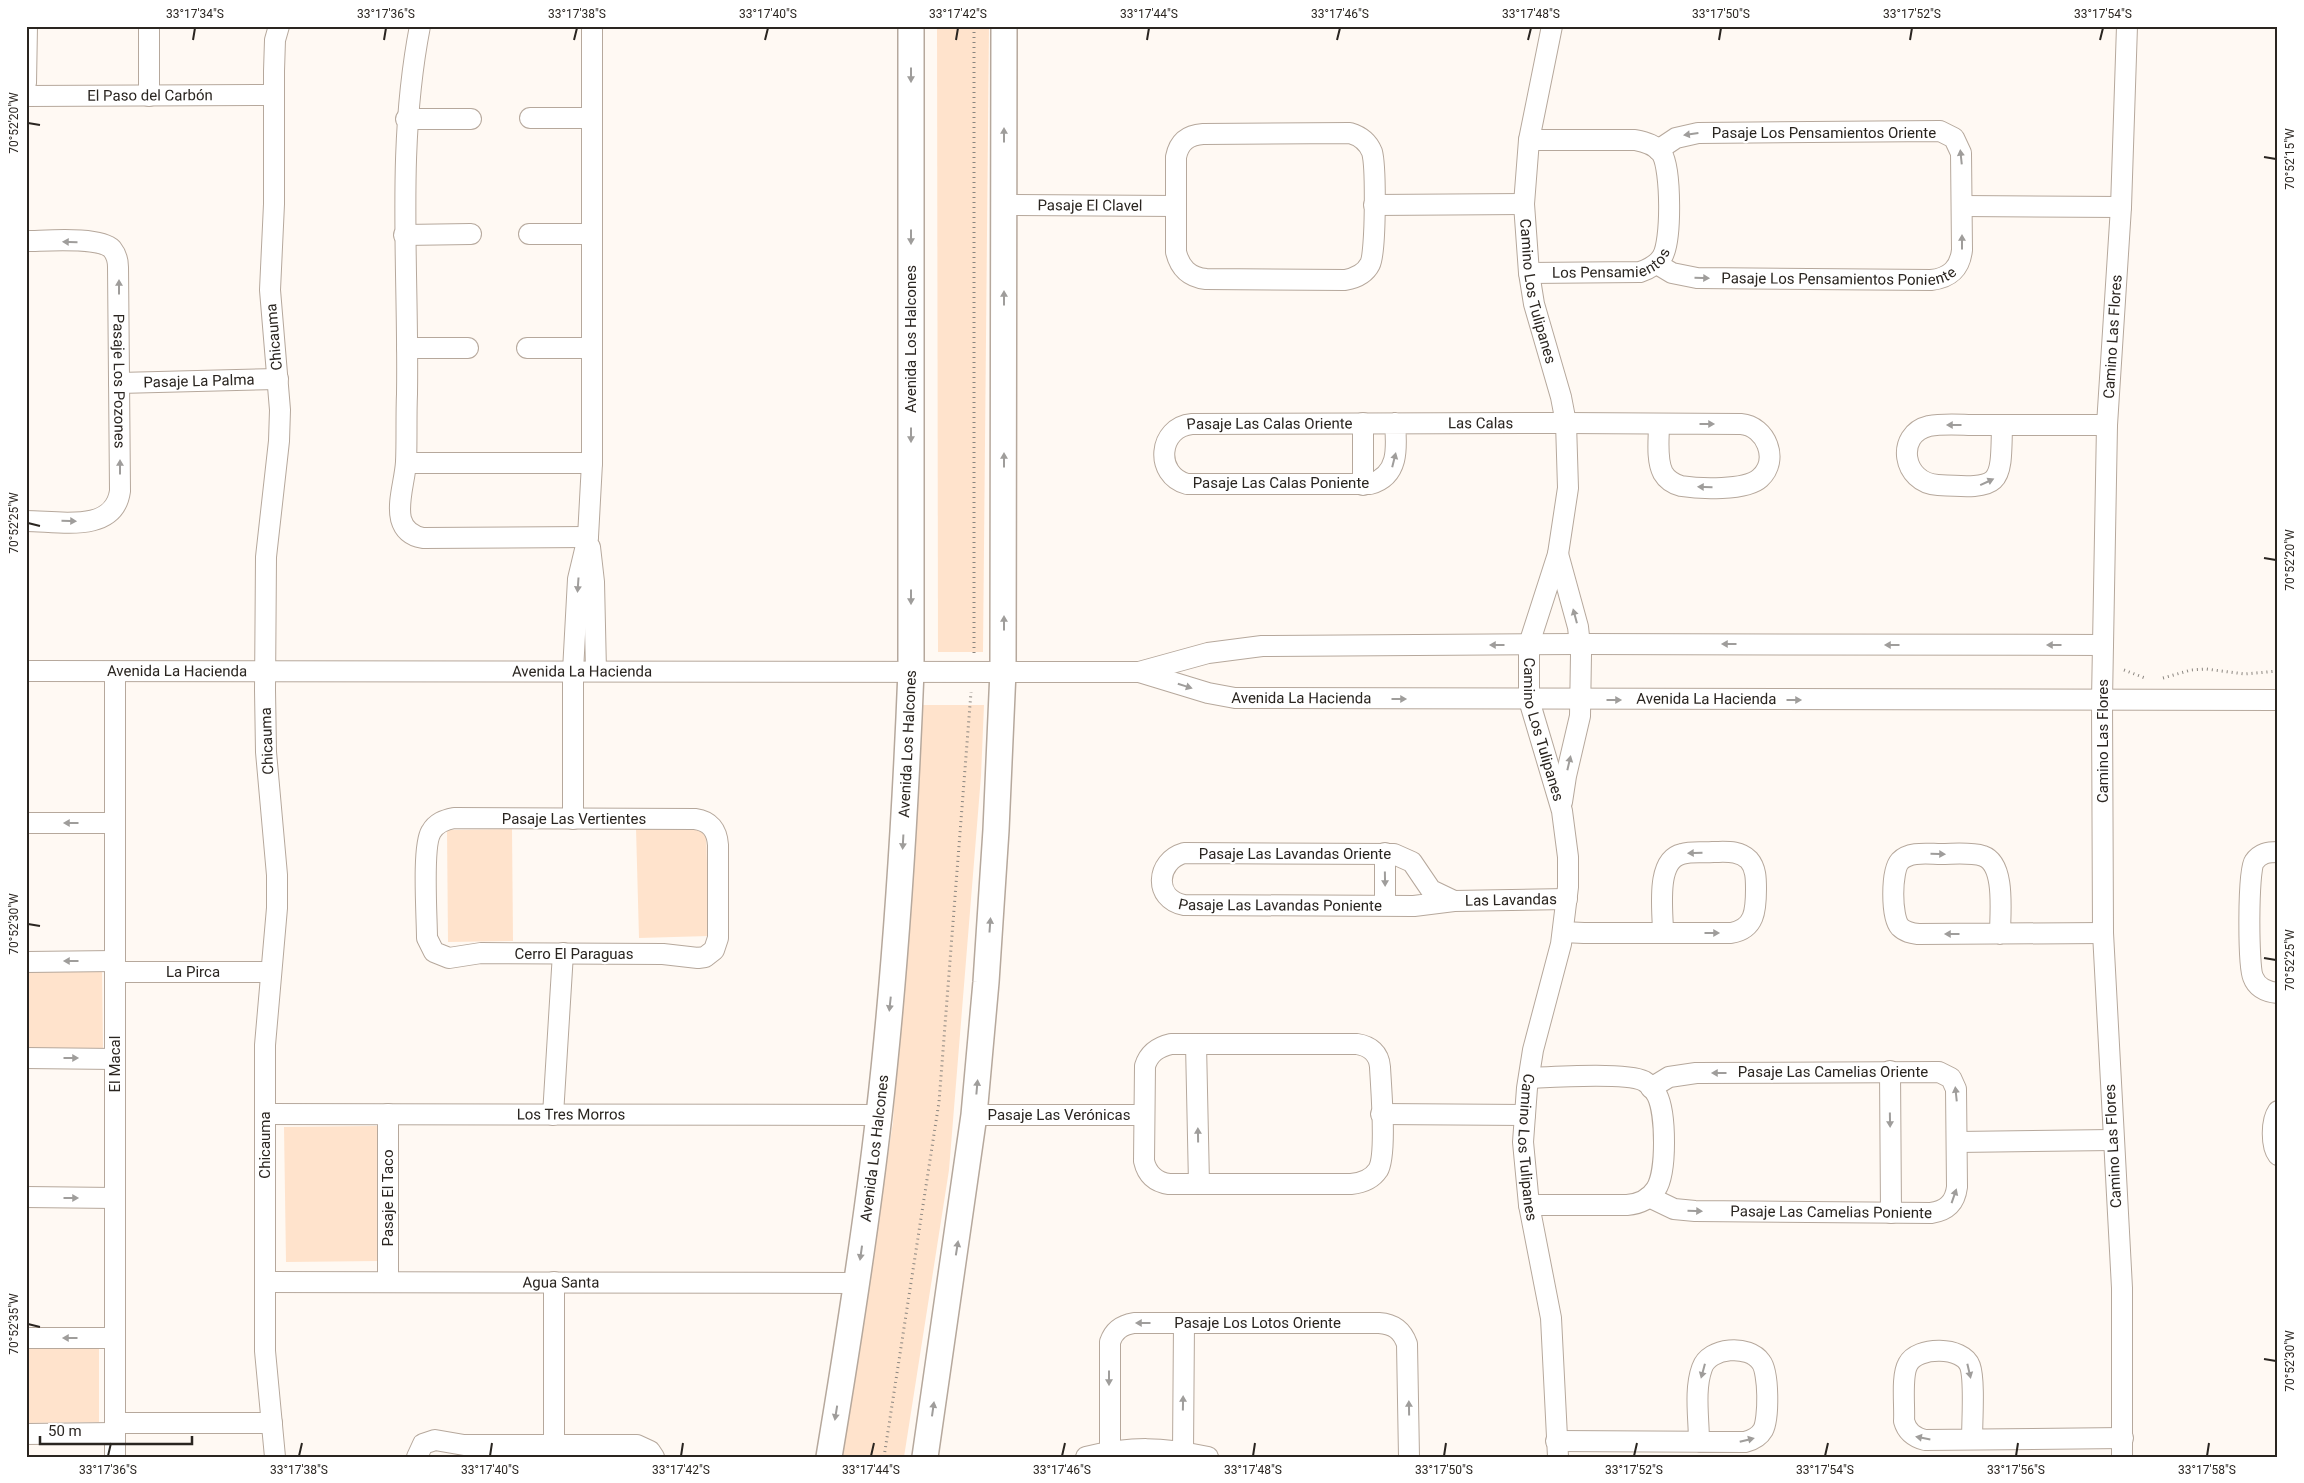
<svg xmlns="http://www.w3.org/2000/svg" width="2304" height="1483" viewBox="0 0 2304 1483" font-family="Roboto,sans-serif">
	<rect width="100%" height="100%" fill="#fff9f3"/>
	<!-- green -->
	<g fill="#ffe3cc">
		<polygon points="937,26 989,26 983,652 938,652"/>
		<polygon points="919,705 984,705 981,776 949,1170 904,1457 842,1457 893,1122"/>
		<polygon points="706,827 709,936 639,938 636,828"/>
		<polygon points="512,829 513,941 448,942 447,830"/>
		<polygon points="102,969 103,1050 26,1049 26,970"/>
		<polygon points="377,1126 379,1261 286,1262 284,1127"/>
		<polygon points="99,1344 99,1422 26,1423 26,1345"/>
	</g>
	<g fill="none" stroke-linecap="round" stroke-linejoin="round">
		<!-- minor casing -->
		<g stroke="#b6a89c" stroke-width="22">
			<g id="minor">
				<polyline points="149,26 149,96"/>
				<path d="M420,26c-24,123 -11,244 -13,368 -1,23 0,46 -1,68 -1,18 -9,40 -5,57 3,11 11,17 22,19l165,-1"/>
				<path id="s1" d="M1552,26l-23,114 -5,64 5,69 5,31 27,93 5,26 2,65 -10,66 -29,90v56l33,111 6,46v30l-7,57 -28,106 -6,38 -4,54 6,63 22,113 7,139"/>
				<polyline points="26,83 27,26"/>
				<path id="s2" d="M26,96l247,-1"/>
				<polyline points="530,118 592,118"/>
				<polyline points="406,119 471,119"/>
				<path d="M1350,133c10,3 18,9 22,19 4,14 4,101 -2,112 -5,10 -14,14 -25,16l-139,-1c-17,-2 -26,-11 -30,-27v-95c3,-15 12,-22 27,-23z"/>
				<path id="s3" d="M1004,205l172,1"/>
				<polyline points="1374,205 1524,204"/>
				<polyline points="1962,206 2121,207"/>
				<polyline points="529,234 592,234"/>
				<polyline points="404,235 471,234"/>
				<path id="s4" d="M26,241c19,0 73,-5 86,8 4,5 6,12 6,18l2,224c-6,43 -62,30 -94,30"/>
				<path id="s5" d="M1657,264l15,9 25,5 234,2c19,-2 29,-12 31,-30l-1,-97 -7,-15 -14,-7 -242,2 -22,5 -18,12"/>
				<path id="s6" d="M1529,273l111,-1c9,-3 17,-7 22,-15 10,-15 9,-88 0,-103 -6,-9 -16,-12 -27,-14h-106"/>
				<polyline points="407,348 468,348"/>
				<polyline points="527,348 592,348"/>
				<path id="s7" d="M119,383l159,-4"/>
				<path id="s8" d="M1395,423c2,25 4,53 -25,61h-183c-33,-9 -29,-57 5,-60l374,-1c58,0 116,1 175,1 25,2 39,36 19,54 -14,13 -61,11 -79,8 -7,-2 -14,-6 -18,-13 -7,-13 -4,-35 -4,-49"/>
				<path d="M2002,425c-1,61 0,64 -64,60 -36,-2 -43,-51 -9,-59 15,-3 33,-1 49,-1 43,0 86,0 129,0"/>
				<polyline points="406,463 592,463"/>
				<polyline points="1363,485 1363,423"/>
				<polyline points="590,547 594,582 596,671"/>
				<polyline points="1558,554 1578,627 1581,654 1580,716 1566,776 1562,802"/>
				<path id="s9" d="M26,671l1113,1 69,-19 54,-7 319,-2 522,1"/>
				<path id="s10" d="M1139,672l69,21 27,5 1043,2"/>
				<path d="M454,818l241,1c15,2 22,11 23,26v93l-4,12 -9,7 -7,1 -35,-4 -182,-1 -32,5 -15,-6 -7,-14c0,-21 -5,-91 4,-106 5,-9 13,-12 23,-14z"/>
				<polyline points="573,819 573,671 578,579 588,537 592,463 592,26"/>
				<polyline points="26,823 115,823"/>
				<path d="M2278,852c-10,0 -18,1 -24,10 -6,8 -6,104 -1,115 4,11 14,15 25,16"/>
				<polyline points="1385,853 1385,905"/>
				<path id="s11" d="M1454,901l-23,-11 -19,-28 -18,-8 -210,-1c-28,8 -31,46 0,52l230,1 40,-5 113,-2"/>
				<path d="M1563,932l21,1h147c24,-4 25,-23 25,-44 0,-10 0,-21 -7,-29 -10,-10 -23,-8 -36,-8 -10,1 -21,-1 -31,2 -27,6 -19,57 -19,79"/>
				<path d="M2000,934c0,-21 6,-70 -17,-78 -13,-4 -29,-2 -42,-2 -13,0 -31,-3 -41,7 -9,10 -9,56 0,66 5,5 11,6 18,7 61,0 123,-1 185,-1"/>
				<polyline points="26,962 115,961"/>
				<path id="s12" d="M115,972h156"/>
				<path d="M1171,1044h186c13,2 22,9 23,23 1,21 7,88 -2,103 -6,9 -16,13 -27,14h-182c-14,-2 -22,-10 -25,-23l1,-95c4,-13 13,-19 26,-22z"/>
				<polyline points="1196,1044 1199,1184"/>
				<polyline points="26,1058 115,1059"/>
				<polyline points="1890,1071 1891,1213"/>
				<path d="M2278,1111c-7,10 -7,35 0,44"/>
				<path id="s13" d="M265,1114l614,1"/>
				<polyline points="1381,1114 1525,1115"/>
				<polyline points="553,1115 563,953"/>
				<path id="s14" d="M974,1115h170"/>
				<polyline points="1957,1142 2112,1140"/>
				<polyline points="26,1197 115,1198"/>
				<path id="s15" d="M1649,1197l25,12 21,2 236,2c15,-2 24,-10 26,-26l-1,-98 -5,-11 -12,-6 -243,1 -27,4 -18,11"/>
				<path d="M1529,1205h98c12,-1 22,-5 29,-16 11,-17 10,-76 1,-94 -3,-5 -8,-11 -13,-14 -18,-9 -92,-4 -115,-3"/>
				<path id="s16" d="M265,1282l591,1"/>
				<polyline points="388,1282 388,1114"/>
				<polyline points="26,1338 115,1338"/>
				<polyline points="115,1423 272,1423"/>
				<polyline points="26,1434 115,1433"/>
				<path d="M1972,1439c0,-16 3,-59 -2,-73 -7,-20 -53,-20 -62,-2 -7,12 -3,42 -4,57 3,11 10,16 21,19l198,-2"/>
				<path d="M1556,1441l189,1c8,-2 14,-5 18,-12 6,-11 6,-58 -2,-68 -12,-18 -52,-15 -59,6 -8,22 -3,51 -3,74"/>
				<polyline points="554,1444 554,1282"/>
				<path id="s17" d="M1110,1451v-109c4,-12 12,-17 24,-19h245c15,1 23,7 28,21l2,113"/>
				<polyline points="1183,1452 1184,1323"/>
				<polyline points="115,1457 115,671"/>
				<polyline points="275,1457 265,1351 265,1045 277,908 277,875 266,752 265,690 266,557 279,441 280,410 270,290 274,204 274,71 275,40 279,26"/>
				<polyline points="417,1457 423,1444 435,1440 464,1445 637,1445 650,1451 654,1457"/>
				<path d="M1086,1457c47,-11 75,-10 122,0"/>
				<path id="s18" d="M2122,1457v-169l-19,-355 -1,-233 5,-275 14,-218 6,-181"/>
			</g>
		</g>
		<!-- tertiary casing -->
		<g stroke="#b6a89c" stroke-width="28">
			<g id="tertiary">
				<path id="s19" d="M829,1457c19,-114 37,-228 50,-342 17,-148 26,-295 32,-444v-645"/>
				<polyline points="925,1457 974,1115 986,982 996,830 1003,671 1004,26"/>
			</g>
		</g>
		<!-- path -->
		<g stroke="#8a857f" stroke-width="3" stroke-dasharray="1 4" stroke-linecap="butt">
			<polyline points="974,653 974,26"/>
			<polyline points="2124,670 2145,678"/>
			<polyline points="2163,678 2191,670 2206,669 2245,674 2278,671"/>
			<polyline points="884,1457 939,1102 971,692"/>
		</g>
		<!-- minor -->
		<use href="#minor" stroke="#fff" stroke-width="20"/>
		<!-- tertiary -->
		<use href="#tertiary" stroke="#fff" stroke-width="25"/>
	</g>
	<!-- one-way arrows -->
	<defs><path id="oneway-solid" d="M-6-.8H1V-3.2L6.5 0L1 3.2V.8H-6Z" transform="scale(1.25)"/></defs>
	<g fill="#9f9d9b">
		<use href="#oneway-solid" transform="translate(911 75) rotate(90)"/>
		<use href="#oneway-solid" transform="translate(1691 134) rotate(172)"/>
		<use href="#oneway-solid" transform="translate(1004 135) rotate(-90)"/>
		<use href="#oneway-solid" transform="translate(1961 157) rotate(-96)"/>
		<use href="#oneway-solid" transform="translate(911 237) rotate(90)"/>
		<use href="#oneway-solid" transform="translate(70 242) rotate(-179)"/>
		<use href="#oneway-solid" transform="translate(1962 242) rotate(-90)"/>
		<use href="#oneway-solid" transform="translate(1702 278) rotate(2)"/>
		<use href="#oneway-solid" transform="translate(119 287) rotate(-90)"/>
		<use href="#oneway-solid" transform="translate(1004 298) rotate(-90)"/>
		<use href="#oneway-solid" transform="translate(1707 424)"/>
		<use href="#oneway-solid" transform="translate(1954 425) rotate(180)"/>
		<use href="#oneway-solid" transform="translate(911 435) rotate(90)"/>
		<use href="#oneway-solid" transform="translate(1004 460) rotate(-90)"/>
		<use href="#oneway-solid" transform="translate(1394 460) rotate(-76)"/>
		<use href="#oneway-solid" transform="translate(120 467) rotate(-90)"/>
		<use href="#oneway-solid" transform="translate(1987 482) rotate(-25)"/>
		<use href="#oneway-solid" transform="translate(1705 487) rotate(-179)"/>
		<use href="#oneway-solid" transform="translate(69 521) rotate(1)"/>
		<use href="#oneway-solid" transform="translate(578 585) rotate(94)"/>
		<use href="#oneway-solid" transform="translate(911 597) rotate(90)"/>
		<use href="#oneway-solid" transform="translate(1575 616) rotate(-105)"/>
		<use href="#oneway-solid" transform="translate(1004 623) rotate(-90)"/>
		<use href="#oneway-solid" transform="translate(1729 644) rotate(-180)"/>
		<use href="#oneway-solid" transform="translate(1497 645) rotate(180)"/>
		<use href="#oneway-solid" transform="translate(1892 645) rotate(-180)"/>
		<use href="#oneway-solid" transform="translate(2054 645) rotate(-180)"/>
		<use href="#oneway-solid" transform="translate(1185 686) rotate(17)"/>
		<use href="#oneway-solid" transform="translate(1399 699)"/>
		<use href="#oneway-solid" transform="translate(1614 700)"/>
		<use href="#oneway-solid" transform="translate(1794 700)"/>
		<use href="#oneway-solid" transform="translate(1569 763) rotate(-77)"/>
		<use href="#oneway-solid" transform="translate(71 823) rotate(-180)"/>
		<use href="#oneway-solid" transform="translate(903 842) rotate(93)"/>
		<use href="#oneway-solid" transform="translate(1695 853) rotate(178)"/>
		<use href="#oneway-solid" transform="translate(1938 854) rotate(1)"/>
		<use href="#oneway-solid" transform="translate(1385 879) rotate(89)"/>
		<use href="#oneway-solid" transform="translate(990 925) rotate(-86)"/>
		<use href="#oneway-solid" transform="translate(1712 933)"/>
		<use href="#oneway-solid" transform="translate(1952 934) rotate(180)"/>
		<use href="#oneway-solid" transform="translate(71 961) rotate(180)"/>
		<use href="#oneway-solid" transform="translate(890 1004) rotate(96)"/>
		<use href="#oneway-solid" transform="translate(71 1058)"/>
		<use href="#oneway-solid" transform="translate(1719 1073) rotate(180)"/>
		<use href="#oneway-solid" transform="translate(977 1087) rotate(-85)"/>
		<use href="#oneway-solid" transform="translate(1956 1094) rotate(-96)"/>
		<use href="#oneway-solid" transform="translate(1890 1120) rotate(89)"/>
		<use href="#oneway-solid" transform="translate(1198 1135) rotate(-91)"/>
		<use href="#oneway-solid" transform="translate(1954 1196) rotate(-71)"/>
		<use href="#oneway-solid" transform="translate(71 1198)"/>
		<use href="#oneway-solid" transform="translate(1695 1211) rotate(2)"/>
		<use href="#oneway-solid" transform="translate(957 1248) rotate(-81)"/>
		<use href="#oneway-solid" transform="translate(861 1253) rotate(98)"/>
		<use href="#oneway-solid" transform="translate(1143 1323) rotate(-180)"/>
		<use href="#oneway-solid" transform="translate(70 1338) rotate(180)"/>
		<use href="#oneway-solid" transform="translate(1703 1371) rotate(105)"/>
		<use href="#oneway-solid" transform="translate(1969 1371) rotate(77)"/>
		<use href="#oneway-solid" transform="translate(1109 1378) rotate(90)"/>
		<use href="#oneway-solid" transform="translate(1183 1403) rotate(-89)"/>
		<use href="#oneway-solid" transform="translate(1409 1408) rotate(-91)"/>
		<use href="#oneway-solid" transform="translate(933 1409) rotate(-82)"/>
		<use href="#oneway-solid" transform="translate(836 1413) rotate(99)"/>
		<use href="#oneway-solid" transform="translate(1923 1438) rotate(-169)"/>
		<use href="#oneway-solid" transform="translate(1747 1440) rotate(-14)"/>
	</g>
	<!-- ticks -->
	<path fill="none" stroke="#2a2520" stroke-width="2" d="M193,40l2,-12M384,40l2,-12M574,40l3,-12M765,40l3,-12M956,40l2,-12M1147,40l2,-12M1337,40l3,-12M1528,40l3,-12M1719,40l2,-12M1910,40l2,-12M2100,40l3,-12M28,123l12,2M2264,157l12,2M28,523l12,3M2264,558l12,2M28,924l12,2M2264,958l12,2M28,1324l12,3M2264,1359l12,2M108,1456l3,-13M299,1456l3,-13M490,1456l2,-13M681,1456l2,-13M871,1456l3,-13M1062,1456l3,-13M1253,1456l2,-13M1444,1456l2,-13M1634,1456l3,-13M1825,1456l3,-13M2016,1456l2,-13M2207,1456l2,-13"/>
	<g text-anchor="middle" stroke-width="4.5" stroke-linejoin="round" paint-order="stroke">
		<!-- street labels -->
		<g font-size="15" fill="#2a2520" stroke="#fff">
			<text dy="5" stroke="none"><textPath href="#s2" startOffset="124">El Paso del Carbón</textPath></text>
			<text x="1824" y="138">Pasaje Los Pensamientos Oriente</text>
			<text dy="5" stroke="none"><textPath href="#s3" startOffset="86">Pasaje El Clavel</textPath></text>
			<text dy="5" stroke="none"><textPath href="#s6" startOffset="85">Los Pensamientos</textPath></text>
			<text dy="5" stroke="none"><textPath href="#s5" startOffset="185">Pasaje Los Pensamientos Poniente</textPath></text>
			<text dy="5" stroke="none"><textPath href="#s1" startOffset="269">Camino Los Tulipanes</textPath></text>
			<text transform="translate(274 337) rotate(-95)" y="5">Chicauma</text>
			<text dy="5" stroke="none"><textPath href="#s18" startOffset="1121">Camino Las Flores</textPath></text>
			<text transform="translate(911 339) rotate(-90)" y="5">Avenida Los Halcones</text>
			<text dy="5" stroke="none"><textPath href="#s4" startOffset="221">Pasaje Los Pozones</textPath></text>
			<text dy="5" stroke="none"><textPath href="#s7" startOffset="80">Pasaje La Palma</textPath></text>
			<text dy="5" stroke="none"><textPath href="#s8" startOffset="630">Las Calas</textPath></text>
			<text dy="5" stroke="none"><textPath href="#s8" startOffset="419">Pasaje Las Calas Oriente</textPath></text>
			<text x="1281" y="488">Pasaje Las Calas Poniente</text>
			<text dy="5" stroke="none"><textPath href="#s9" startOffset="151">Avenida La Hacienda</textPath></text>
			<text dy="5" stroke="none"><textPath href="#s9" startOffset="556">Avenida La Hacienda</textPath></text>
			<text dy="5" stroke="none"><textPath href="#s10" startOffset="166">Avenida La Hacienda</textPath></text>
			<text dy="5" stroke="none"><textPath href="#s10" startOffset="571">Avenida La Hacienda</textPath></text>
			<text dy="5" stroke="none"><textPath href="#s1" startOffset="718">Camino Los Tulipanes</textPath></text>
			<text transform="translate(267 741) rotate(-92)" y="5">Chicauma</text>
			<text transform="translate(2103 741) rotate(-90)" y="5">Camino Las Flores</text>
			<text dy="5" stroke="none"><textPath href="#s19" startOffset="718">Avenida Los Halcones</textPath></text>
			<text x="574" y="824">Pasaje Las Vertientes</text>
			<text x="1295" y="859">Pasaje Las Lavandas Oriente</text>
			<text dy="5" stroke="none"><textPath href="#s11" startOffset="690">Las Lavandas</textPath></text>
			<text dy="5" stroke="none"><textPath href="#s11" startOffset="459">Pasaje Las Lavandas Poniente</textPath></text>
			<text x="574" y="959">Cerro El Paraguas</text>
			<text dy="5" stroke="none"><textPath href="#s12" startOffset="78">La Pirca</textPath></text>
			<text transform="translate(115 1064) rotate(-90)" y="5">El Macal</text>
			<text x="1833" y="1077">Pasaje Las Camelias Oriente</text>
			<text dy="5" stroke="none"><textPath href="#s13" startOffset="306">Los Tres Morros</textPath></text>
			<text dy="5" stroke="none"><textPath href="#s14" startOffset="85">Pasaje Las Verónicas</textPath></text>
			<text transform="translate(265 1145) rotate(-90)" y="5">Chicauma</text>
			<text transform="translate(2113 1146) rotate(-93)" y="5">Camino Las Flores</text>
			<text dy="5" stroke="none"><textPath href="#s19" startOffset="312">Avenida Los Halcones</textPath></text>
			<text dy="5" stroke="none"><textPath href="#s1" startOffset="1144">Camino Los Tulipanes</textPath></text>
			<text transform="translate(388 1198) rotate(-90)" y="5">Pasaje El Taco</text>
			<text dy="5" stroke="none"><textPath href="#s15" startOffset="185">Pasaje Las Camelias Poniente</textPath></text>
			<text dy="5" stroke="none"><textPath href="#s16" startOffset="296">Agua Santa</textPath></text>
			<text dy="5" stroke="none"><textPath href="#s17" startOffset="265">Pasaje Los Lotos Oriente</textPath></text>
		</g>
	</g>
	<!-- border -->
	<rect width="2304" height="1483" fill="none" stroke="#ffffff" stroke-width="55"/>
	<!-- scale -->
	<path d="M40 1436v8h152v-8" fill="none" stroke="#2a2520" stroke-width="2.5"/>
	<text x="48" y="1436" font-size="15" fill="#2a2520" stroke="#ffffff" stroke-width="4" paint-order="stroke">50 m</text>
	<rect x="28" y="28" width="2248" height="1428" fill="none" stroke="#2a2520" stroke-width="2"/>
	<g font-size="12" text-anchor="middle" fill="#2a2520">
		<text x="195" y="18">33°17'34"S</text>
		<text x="386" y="18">33°17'36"S</text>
		<text x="577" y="18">33°17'38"S</text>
		<text x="768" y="18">33°17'40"S</text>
		<text x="958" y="18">33°17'42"S</text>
		<text x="1149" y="18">33°17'44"S</text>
		<text x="1340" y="18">33°17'46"S</text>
		<text x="1531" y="18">33°17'48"S</text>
		<text x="1721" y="18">33°17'50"S</text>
		<text x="1912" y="18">33°17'52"S</text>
		<text x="2103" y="18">33°17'54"S</text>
		<text transform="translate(14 123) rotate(-90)" y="4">70°52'20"W</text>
		<text transform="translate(2290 159) rotate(-90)" y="4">70°52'15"W</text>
		<text transform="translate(14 523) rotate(-90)" y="4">70°52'25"W</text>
		<text transform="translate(2290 560) rotate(-90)" y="4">70°52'20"W</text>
		<text transform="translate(14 924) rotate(-90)" y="4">70°52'30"W</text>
		<text transform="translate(2290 960) rotate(-90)" y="4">70°52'25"W</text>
		<text transform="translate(14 1324) rotate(-90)" y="4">70°52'35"W</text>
		<text transform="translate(2290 1361) rotate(-90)" y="4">70°52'30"W</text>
		<text x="108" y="1474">33°17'36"S</text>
		<text x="299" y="1474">33°17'38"S</text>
		<text x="490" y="1474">33°17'40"S</text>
		<text x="681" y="1474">33°17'42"S</text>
		<text x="871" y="1474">33°17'44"S</text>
		<text x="1062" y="1474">33°17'46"S</text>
		<text x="1253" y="1474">33°17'48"S</text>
		<text x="1444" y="1474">33°17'50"S</text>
		<text x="1634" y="1474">33°17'52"S</text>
		<text x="1825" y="1474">33°17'54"S</text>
		<text x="2016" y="1474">33°17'56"S</text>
		<text x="2207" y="1474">33°17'58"S</text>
	</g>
</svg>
